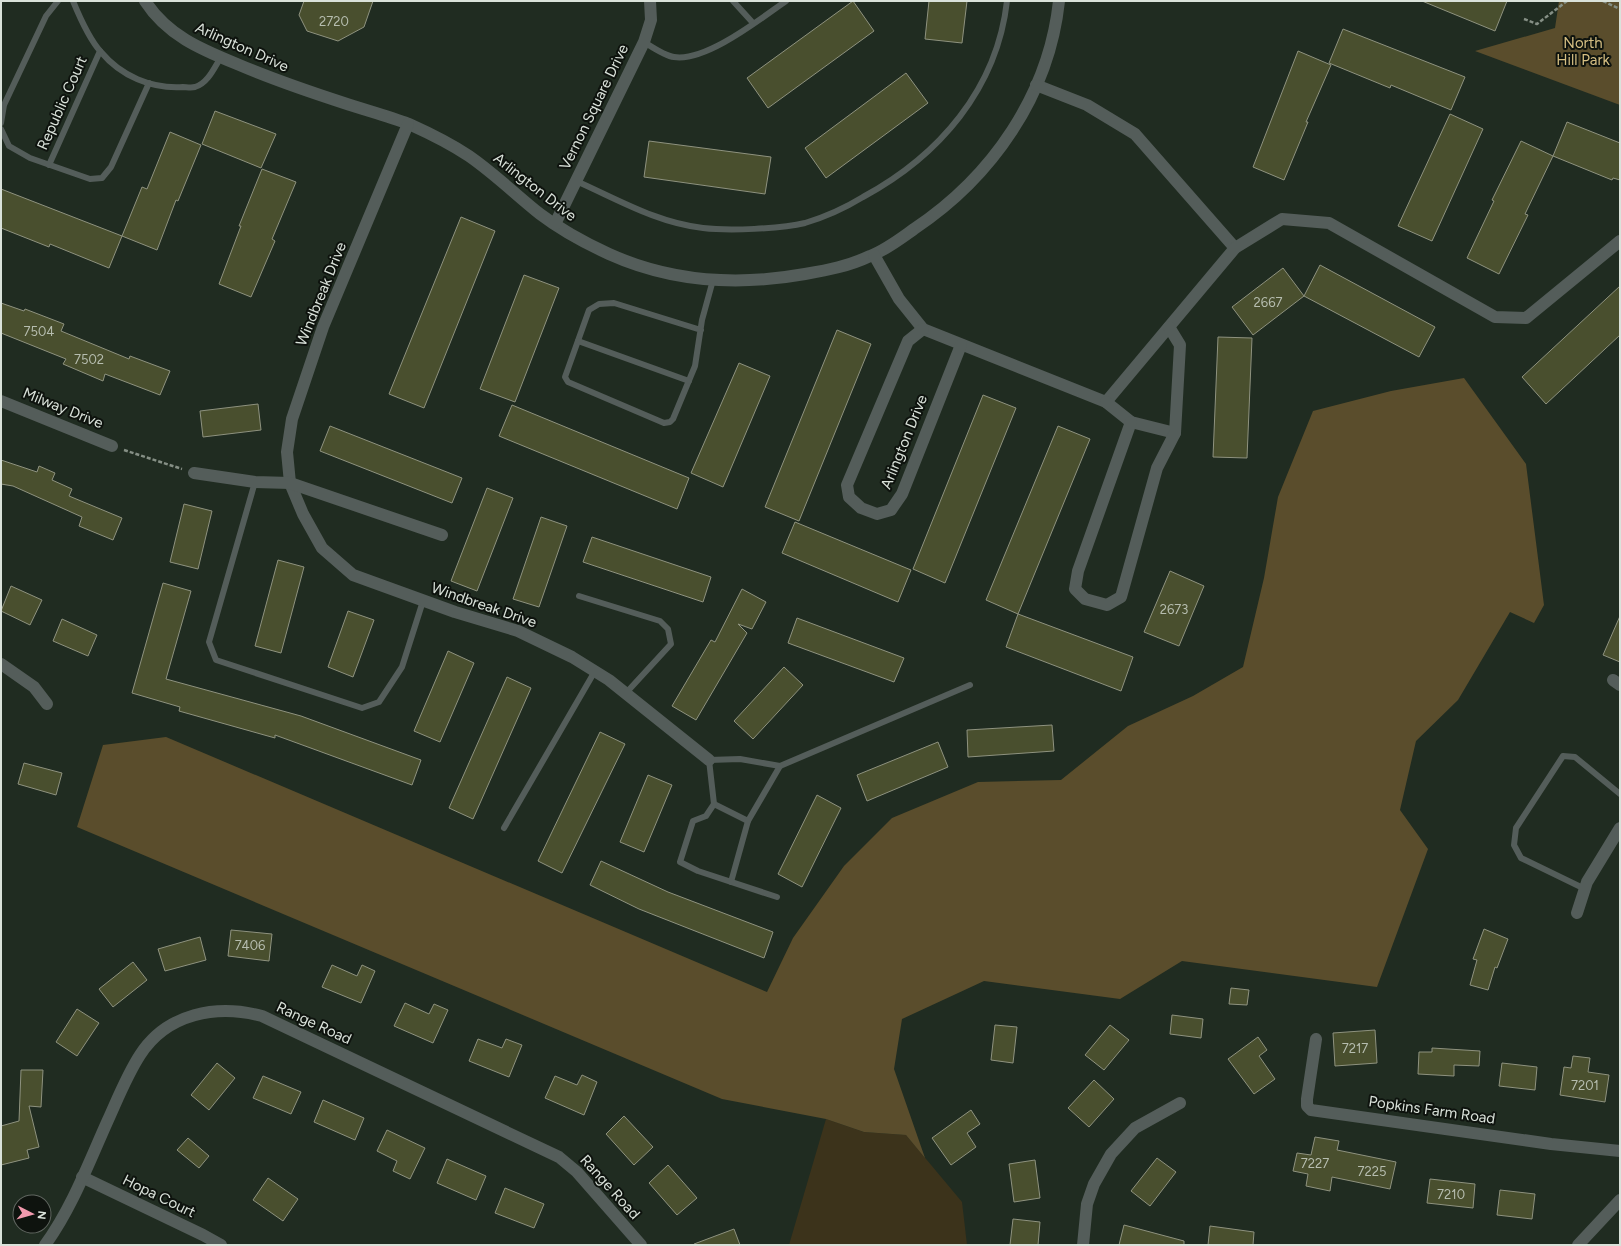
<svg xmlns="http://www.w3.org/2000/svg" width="1621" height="1246" viewBox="0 0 1621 1246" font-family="Figtree,sans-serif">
	<rect width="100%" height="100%" fill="#202c21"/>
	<!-- green -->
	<polygon fill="#3c331b" points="826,1119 864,1132 906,1135 962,1202 967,1245 789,1245"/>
	<!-- forest -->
	<g fill="#5a4d2c">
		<polygon points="1559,1 1620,1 1620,105 1475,51 1555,28"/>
		<polygon points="1464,378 1526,464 1544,605 1534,623 1510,612 1458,700 1416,741 1400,810 1428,849 1377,987 1182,961 1120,999 984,981 902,1019 894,1069 925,1158 906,1135 864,1132 826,1119 722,1099 77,827 103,745 166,737 767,992 793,938 844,866 892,818 978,782 1061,780 1128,726 1193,696 1243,667 1264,578 1278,497 1313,411 1391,391"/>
	</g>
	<!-- building -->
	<g fill="#494f2e" stroke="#8e927f">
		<polygon points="304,1 373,1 364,27 338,41 307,31 299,15"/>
		<polygon points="853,1 874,31 768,108 747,78"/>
		<polygon points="929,1 967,1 962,43 925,39"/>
		<polygon points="1422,1 1507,1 1495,31"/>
		<polygon points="1343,29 1465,77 1451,110 1391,85 1390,88 1329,63"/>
		<polygon points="1298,51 1331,65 1306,122 1308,122 1284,180 1253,167"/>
		<polygon points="906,73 928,103 826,178 805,148"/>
		<polygon points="215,111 276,134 261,168 202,144"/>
		<polygon points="1450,114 1483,129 1432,241 1398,226"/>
		<polygon points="1567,122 1620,143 1620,180 1613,178 1612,180 1553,156"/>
		<polygon points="170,132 201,145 178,201 176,200 157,250 122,236 142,187 147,189"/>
		<polygon points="649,141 771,157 765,194 644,177"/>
		<polygon points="1521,141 1553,156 1525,214 1528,215 1499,274 1467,258 1494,201 1492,200"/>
		<polygon points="262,169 296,182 272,239 275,241 251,297 219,284 241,226 239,226"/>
		<polygon points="1,189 122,236 109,268 50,244 49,247 1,228"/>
		<polygon points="461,217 495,231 424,408 389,394"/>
		<polygon points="1320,265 1435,327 1419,357 1304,296"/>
		<polygon points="1283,268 1304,296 1253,335 1232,307"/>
		<polygon points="524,275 559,288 515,402 480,389"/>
		<polygon points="1620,286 1620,335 1546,404 1522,377"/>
		<polygon points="1,303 24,311 25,309 64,324 61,331 129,359 130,356 170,371 160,395 105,374 103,381 63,364 66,359 1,333"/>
		<polygon points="837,330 871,344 799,521 765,507"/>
		<polygon points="1218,337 1252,338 1247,458 1213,457"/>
		<polygon points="739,363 770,376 723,487 691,473"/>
		<polygon points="983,395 1016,408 945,583 913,569"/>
		<polygon points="258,404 261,430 203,437 200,411"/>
		<polygon points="512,405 689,478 677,509 499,436"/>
		<polygon points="330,426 462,478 452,503 320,451"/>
		<polygon points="1058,426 1090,439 1018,614 986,600"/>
		<polygon points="1,460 37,472 39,466 55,473 52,480 72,489 69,496 122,518 113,540 79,526 82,517 13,486 1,484"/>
		<polygon points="487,488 513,498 477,591 451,581"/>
		<polygon points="184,504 212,511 198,569 170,562"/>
		<polygon points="541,517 567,526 539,607 513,599"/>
		<polygon points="795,522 911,570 898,602 782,553"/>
		<polygon points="592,537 711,577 703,602 583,562"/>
		<polygon points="278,560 304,567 281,653 255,646"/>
		<polygon points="1170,571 1204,586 1179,646 1144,632"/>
		<polygon points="163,583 191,591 166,679 301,716 421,760 412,785 275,735 275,738 179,711 180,707 132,693"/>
		<polygon points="11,586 42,600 30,625 1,611"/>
		<polygon points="742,589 766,602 752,629 738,624 747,633 696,720 672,706 711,640 715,642"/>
		<polygon points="348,611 374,620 353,677 328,667"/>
		<polygon points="1018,614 1133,657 1121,691 1006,647"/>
		<polygon points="1620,616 1620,662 1603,655"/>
		<polygon points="797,618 904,658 894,682 788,643"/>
		<polygon points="62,619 97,635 88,656 53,641"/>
		<polygon points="448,651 474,663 440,742 414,731"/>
		<polygon points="784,667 803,685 753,739 734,721"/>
		<polygon points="507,677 531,688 473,819 449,808"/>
		<polygon points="1052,725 1054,751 968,757 967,730"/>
		<polygon points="600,732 625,744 562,873 538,861"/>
		<polygon points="938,742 948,767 867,801 857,775"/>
		<polygon points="24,763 62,773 56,795 18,784"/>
		<polygon points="648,775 672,785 644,852 620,842"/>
		<polygon points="817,795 841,808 802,887 778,874"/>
		<polygon points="601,861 668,892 773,932 764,958 639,909 590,885"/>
		<polygon points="1484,929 1508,939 1497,968 1495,967 1488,990 1470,985 1477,960 1473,959"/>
		<polygon points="231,930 272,934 269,961 228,956"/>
		<polygon points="200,937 206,960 165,971 158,949"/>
		<polygon points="133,962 147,980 113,1007 99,989"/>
		<polygon points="332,965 357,976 362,965 375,971 361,1003 322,987"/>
		<polygon points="1231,988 1249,990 1247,1005 1229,1004"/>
		<polygon points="405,1003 429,1014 434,1004 448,1010 433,1043 394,1026"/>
		<polygon points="77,1009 99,1023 77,1056 56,1042"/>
		<polygon points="1172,1015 1203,1019 1201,1038 1170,1034"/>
		<polygon points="995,1025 1017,1027 1013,1063 991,1060"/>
		<polygon points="1110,1025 1129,1040 1104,1070 1085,1055"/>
		<polygon points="1375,1030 1377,1063 1335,1066 1333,1033"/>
		<polygon points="1258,1037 1267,1050 1259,1056 1275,1079 1254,1094 1228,1059"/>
		<polygon points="478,1039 502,1048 506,1039 522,1045 509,1077 469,1061"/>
		<polygon points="1432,1048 1480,1051 1479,1066 1454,1065 1454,1076 1418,1074 1419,1052 1432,1052"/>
		<polygon points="1573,1056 1590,1058 1588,1072 1609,1075 1605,1102 1560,1095 1564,1067 1571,1068"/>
		<polygon points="217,1063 235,1078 209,1110 191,1095"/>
		<polygon points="1502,1063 1537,1067 1535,1090 1499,1086"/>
		<polygon points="21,1070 43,1070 41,1107 29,1106 39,1147 27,1150 29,1158 1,1165 1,1126 19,1121"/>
		<polygon points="582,1075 597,1082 584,1115 545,1098 555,1076 577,1085"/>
		<polygon points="263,1076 301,1092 291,1114 253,1098"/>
		<polygon points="1094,1080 1114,1099 1089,1127 1068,1108"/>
		<polygon points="323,1100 364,1118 355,1140 314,1122"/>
		<polygon points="971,1110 980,1124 967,1133 976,1147 951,1165 932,1138"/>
		<polygon points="624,1116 653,1147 634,1165 606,1134"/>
		<polygon points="387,1130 425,1148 410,1179 393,1171 397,1161 377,1151"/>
		<polygon points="1315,1137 1339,1141 1337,1150 1396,1162 1390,1189 1332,1177 1330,1191 1306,1186 1308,1174 1293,1171 1297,1153 1311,1155"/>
		<polygon points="188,1138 209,1156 199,1168 177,1150"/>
		<polygon points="1157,1158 1176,1172 1150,1206 1131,1191"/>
		<polygon points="447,1159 486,1176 476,1200 437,1183"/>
		<polygon points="1035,1160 1040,1198 1014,1202 1009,1164"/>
		<polygon points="668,1165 697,1198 677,1215 649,1183"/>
		<polygon points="268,1178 298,1199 283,1221 253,1200"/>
		<polygon points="1430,1179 1475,1184 1473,1208 1427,1203"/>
		<polygon points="505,1188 544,1204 534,1228 495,1213"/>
		<polygon points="1500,1190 1535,1194 1532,1219 1497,1215"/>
		<polygon points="1013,1219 1040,1222 1038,1245 1010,1245"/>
		<polygon points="1124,1225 1184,1241 1184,1245 1119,1245"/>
		<polygon points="1210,1226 1254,1232 1253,1245 1208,1245"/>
		<polygon points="734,1229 740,1245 694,1245 694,1244"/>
	</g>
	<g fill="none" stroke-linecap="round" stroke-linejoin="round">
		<!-- path -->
		<g stroke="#858f85" stroke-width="2.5" stroke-dasharray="4 2" stroke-linecap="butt">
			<polyline points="1603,1 1620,9"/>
			<polyline points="1524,19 1537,24 1567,1"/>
			<polyline points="124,450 182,469"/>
		</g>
		<!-- lane -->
		<g stroke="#545d5a" stroke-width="6">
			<path d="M73,1c7,17 16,38 28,51 20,24 50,37 82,35 3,0 8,1 12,0 13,-4 19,-19 26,-30"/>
			<polyline points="733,1 753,23"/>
			<path d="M644,42c8,5 21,14 30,15 32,5 86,-38 112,-56"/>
			<polyline points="1,123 4,105 46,16 58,1"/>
			<polyline points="1,129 9,146 30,158 90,179 102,178 111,167 149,83"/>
			<polyline points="49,165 100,51"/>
			<path d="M576,181c41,18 81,42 127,47 25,3 78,1 102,-5 20,-6 40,-15 58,-26 76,-41 134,-108 144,-196"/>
			<polyline points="701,330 614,303 599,304 589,310 565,377 568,382 664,423 670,422 673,419 695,366 702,320 713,280"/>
			<polyline points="578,341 689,381"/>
			<polyline points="255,482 209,642 216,660 362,708 379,702 402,667 423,601"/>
			<polyline points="579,596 660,621 668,629 671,644 626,693"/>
			<polyline points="714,804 748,821"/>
			<polyline points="504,828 595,671"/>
			<polyline points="731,882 748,821 780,766 970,685"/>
			<polyline points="1585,889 1521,858 1514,845 1516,828 1563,756 1575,757 1620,794"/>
			<polyline points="777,897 698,871 680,862 693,821 706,816 714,804 709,760 740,759 780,766"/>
		</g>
		<!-- street -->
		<g stroke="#545d5a" stroke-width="12">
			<path d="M145,1c22,34 55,48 92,63 35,15 70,27 107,39 21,7 44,13 65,21 20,9 42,20 60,32 26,18 47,39 71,58 21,16 45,29 69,40 62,28 129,32 196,20 23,-4 44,-8 65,-18 16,-6 30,-17 44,-27 78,-52 135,-134 145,-228"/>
			<polyline points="1036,85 1087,105 1135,134 1235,248"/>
			<polyline points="408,124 323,327 292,419 287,452 290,483 303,514 322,548 353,575 455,612 518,631 572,657 609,680 709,760"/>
			<polyline points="555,224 644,42 651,20 650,1"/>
			<polyline points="874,255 899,299 923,329 1106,402 1235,248 1282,219 1329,223 1495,317 1526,318 1620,241"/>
			<polyline points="923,329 908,341 847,485 849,497 861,508 877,514 891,510 902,494 961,345"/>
			<polyline points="1,401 112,446"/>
			<polyline points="1106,402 1131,422 1175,433"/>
			<polyline points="1131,422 1078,571 1075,589 1085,599 1107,605 1121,597 1157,468 1175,433 1180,345 1169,327"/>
			<polyline points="194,473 255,482 290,483 442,535"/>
			<polyline points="1,664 34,687 47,704"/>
			<polyline points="1613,680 1620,685"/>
			<polyline points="1577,913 1587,882 1620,828"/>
			<polyline points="1316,1039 1307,1099 1307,1106 1311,1110 1551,1144 1620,1151"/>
			<polyline points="82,1177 203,1235 221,1245"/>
			<path d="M45,1245c27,-37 44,-83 63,-125 10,-22 19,-45 32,-65 27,-42 77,-51 122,-39l297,141 18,15 64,73"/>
			<polyline points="1083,1245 1087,1204 1094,1184 1111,1154 1135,1128 1180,1103"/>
			<polyline points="1578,1245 1620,1200"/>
		</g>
	</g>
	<g text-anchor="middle" stroke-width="4" stroke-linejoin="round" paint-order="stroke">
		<!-- number labels -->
		<g font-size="13" fill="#b6bdaf">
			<text x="334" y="26">2720</text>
			<text x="1268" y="307">2667</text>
			<text x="39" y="336">7504</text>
			<text x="89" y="364">7502</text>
			<text x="1174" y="614">2673</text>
			<text x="250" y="950">7406</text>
			<text x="1355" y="1053">7217</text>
			<text x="1585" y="1090">7201</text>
			<text x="1315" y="1168">7227</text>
			<text x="1372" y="1176">7225</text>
			<text x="1451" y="1199">7210</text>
		</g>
		<!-- park labels -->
		<g font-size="15" fill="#d6bf83" stroke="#0e130e">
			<text x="1583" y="48">North<tspan x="1583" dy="17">Hill Park</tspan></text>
		</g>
		<!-- street labels -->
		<g font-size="15" fill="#dae2da" stroke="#0e130e">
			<text transform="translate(242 47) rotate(24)" y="5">Arlington Drive</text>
			<text transform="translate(62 103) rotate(-66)" y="5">Republic Court</text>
			<text transform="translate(594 107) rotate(-64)" y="5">Vernon Square Drive</text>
			<text transform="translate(535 187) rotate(38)" y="5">Arlington Drive</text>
			<text transform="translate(321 294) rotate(-68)" y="5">Windbreak Drive</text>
			<text transform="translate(63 408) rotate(22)" y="5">Milway Drive</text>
			<text transform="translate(904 442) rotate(-68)" y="5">Arlington Drive</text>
			<text transform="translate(484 605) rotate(19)" y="5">Windbreak Drive</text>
			<text transform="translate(314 1023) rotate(25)" y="5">Range Road</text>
			<text transform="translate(1432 1110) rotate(8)" y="5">Popkins Farm Road</text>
			<text transform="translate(610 1187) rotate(48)" y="5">Range Road</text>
			<text transform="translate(159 1196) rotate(26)" y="5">Hopa Court</text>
		</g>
	</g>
	<!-- border -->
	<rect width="1621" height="1246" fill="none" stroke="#dae2da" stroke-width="4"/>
	<!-- north arrow -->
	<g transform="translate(32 1214) rotate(96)"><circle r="19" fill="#0e130e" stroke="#606660"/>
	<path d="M0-3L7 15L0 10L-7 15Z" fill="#f29aae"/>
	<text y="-6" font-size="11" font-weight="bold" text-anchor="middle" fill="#dae2da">N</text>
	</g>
</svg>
